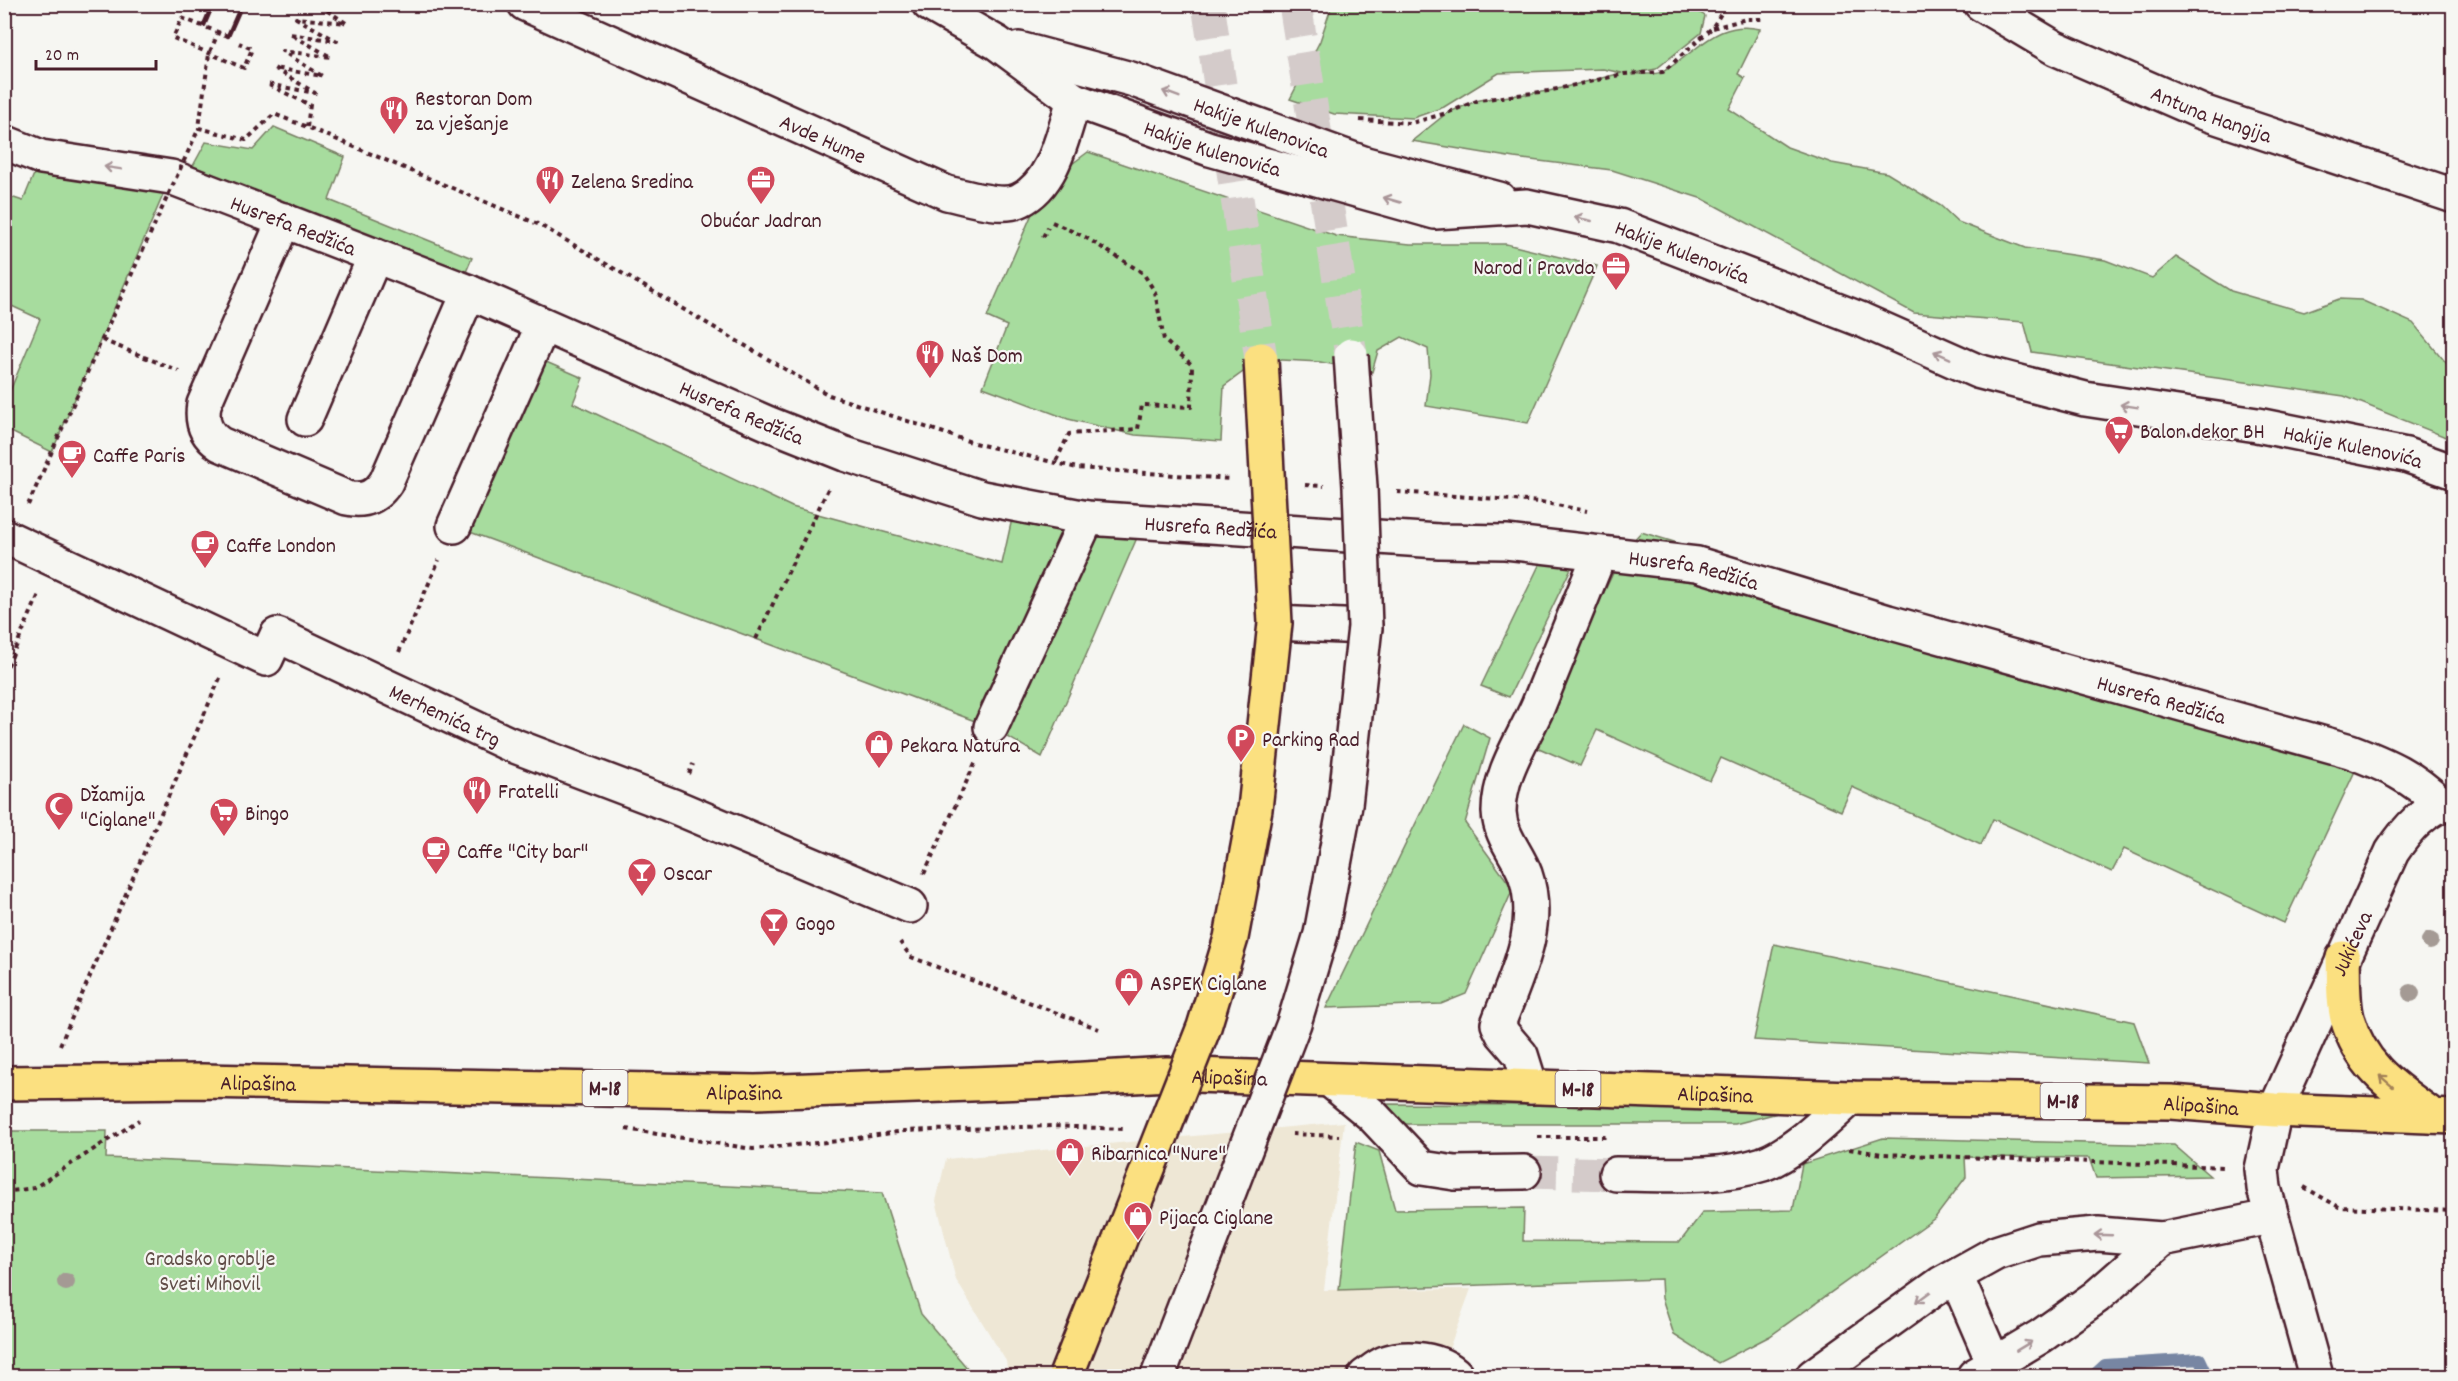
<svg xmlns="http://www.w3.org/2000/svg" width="2458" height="1381" viewBox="0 0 2458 1381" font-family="Dekko,sans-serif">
	<rect width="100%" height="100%" fill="#f6f6f2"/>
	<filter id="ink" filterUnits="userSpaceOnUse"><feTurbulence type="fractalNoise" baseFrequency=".0167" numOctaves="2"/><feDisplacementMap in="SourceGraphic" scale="12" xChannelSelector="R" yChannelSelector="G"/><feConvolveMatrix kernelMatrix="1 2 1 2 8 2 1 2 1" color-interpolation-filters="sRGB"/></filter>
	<g filter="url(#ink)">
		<!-- built -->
		<polygon fill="#eee7d5" points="1344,1122 1324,1290 1471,1289 1439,1376 1008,1376 1006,1361 956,1280 936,1201 946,1159"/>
		<!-- green -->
		<g fill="#a7dc9e" stroke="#787e64" stroke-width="1.5">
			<path d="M1332,5l355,-1 18,12 -4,17 -45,36 -25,5c9,-1 26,2 33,-3 34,-19 52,-52 96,-42l-22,45 7,4 -16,31 58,38 45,16 55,10 54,33 17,16 67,26 80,12 47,18 24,-21 55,34 73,21 35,-13 22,1 52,23 40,48v69l-109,-44 -312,-44 -8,-30 -110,-9 -211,-114 -91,-29 -98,-12 -102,-17 35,-28 32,-13 70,-9 73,-18 -19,-4 -104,4 -55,34 -31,11 -79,-4 -44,-15 30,-58z"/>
			<polygon points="274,127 345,157 329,200 472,258 463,279 188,175 206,142 253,150"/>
			<polygon points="1088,152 1336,236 1410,244 1506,244 1597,266 1528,423 1426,406 1430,374 1428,349 1402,337 1378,351 1372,372 1320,362 1261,359 1224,386 1221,441 1135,435 1068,419 983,387 1007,326 987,317 1045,184"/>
			<polygon points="41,157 170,179 52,452 5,429 5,403 40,319 5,303 5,195 23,201"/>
			<polygon points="530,355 583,378 573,403 792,507 1002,564 1015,505 1146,517 1042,757 991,727 454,526"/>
			<polygon points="1556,530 1587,535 1509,697 1481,686"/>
			<polygon points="1641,532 2334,741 2355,771 2284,923 2124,849 2112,872 1993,819 1981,845 1852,787 1841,811 1721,758 1710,781 1597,730 1580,766 1532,745 1623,552"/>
			<polygon points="1464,724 1490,738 1465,823 1513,889 1466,994 1441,1004 1326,1008"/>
			<polygon points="1774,944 2134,1022 2149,1063 1754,1040"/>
			<polygon points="1382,1104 1801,1107 1735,1124 1391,1124"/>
			<polygon points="5,1131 107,1131 106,1158 882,1193 921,1314 974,1376 5,1376"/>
			<polygon points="1883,1138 2174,1145 2210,1176 2096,1178 2089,1158 1965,1157 1966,1177 1935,1218 1770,1336 1718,1363 1674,1335 1662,1298 1661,1279 1339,1290 1356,1142 1379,1151 1395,1210 1524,1208 1523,1241 1680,1242 1703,1212 1793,1210 1802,1164"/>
		</g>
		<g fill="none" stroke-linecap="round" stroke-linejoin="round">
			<!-- stream -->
			<polyline stroke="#7786a3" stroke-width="12" points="2093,1376 2105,1365 2200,1359 2208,1376"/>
			<!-- minor-tunnel -->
			<g stroke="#d4cbca" stroke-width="33" stroke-dasharray="33 16" stroke-linecap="butt">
				<polyline points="1295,4 1351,355"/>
				<polyline points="1524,1172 1616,1174"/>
			</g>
			<!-- major-tunnel -->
			<polyline stroke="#d4cbca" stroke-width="33" stroke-dasharray="33 16" stroke-linecap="butt" points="1208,4 1261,359"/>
			<!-- minor casing -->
			<g stroke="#4a1f2b" stroke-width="38">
				<g id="minor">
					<path id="s1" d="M525,4l422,189c19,4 55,16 73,7 35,-17 43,-67 54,-100"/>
					<path id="s2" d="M929,4l68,39 77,57 136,49 225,63 92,-6 92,20 243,94 115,51 108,28 172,26 149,30 48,17"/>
					<path id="s3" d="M1981,4l74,44 147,64 252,84"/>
					<path id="s4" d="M1019,49l112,30 235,85 133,35"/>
					<path id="s5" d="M4,142l37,15 130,20 298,115 298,131 78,31 137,44 105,20 352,23 67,1 191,22 191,58 462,129c37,14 62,25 91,53"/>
					<path d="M284,220l-80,184c-3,18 1,30 16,40l127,54c18,4 29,-1 39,-16l83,-190"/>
					<polyline points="305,419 375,256"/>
					<polyline points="454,526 543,325"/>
					<path id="s6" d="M4,536l262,123 11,-24 230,108 166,63 237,100"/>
					<polyline points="1275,623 1365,627"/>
					<polyline points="991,727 1087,518"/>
					<polyline points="1331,1081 1372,1115 1422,1168 1455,1173 1524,1172"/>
					<path d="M1531,1087l-10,-32 -18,-21 -5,-10c18,-48 45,-98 27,-150 -8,-21 -25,-38 -26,-62 0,-39 24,-72 39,-106 21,-51 41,-102 62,-153"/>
					<path d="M1616,1174c48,0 100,5 147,-10 31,-11 63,-44 88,-66"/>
					<polyline points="1956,1276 1994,1364"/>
					<path d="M1365,1376c6,-4 13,-10 20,-13 21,-8 56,-4 72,13"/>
					<polyline points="1813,1376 1942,1283 1996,1253 2039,1239 2098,1234 2162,1239 2270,1217"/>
					<polyline points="1974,1376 2041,1336 2096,1297 2162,1239"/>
					<path id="s7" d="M2316,1376l-52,-188 -2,-19 13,-59 117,-258c15,-23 34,-45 62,-51"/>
				</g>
			</g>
			<!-- major casing -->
			<g stroke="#4a1f2b" stroke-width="38">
				<g id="major">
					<path d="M2343,958c1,19 -1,41 4,60 14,49 46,69 86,98"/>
					<path id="s8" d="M4,1083l198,-2 553,11 297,-11 115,-7 684,24 320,4 104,8 179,7"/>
				</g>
			</g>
			<!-- path -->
			<g stroke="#4a1f2b" stroke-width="4" stroke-dasharray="4.5 4.5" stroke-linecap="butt">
				<polyline points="348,4 353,4"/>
				<polyline points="1713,28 1746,19 1764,19"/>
				<polyline points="219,31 209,54 199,128 246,140 274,114 307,127 540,225 829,395 974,443 1077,468 1231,479"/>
				<polyline points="228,36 182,18 173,38 244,68 252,49 239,43"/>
				<polyline points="1360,120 1411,123 1447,113 1479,100 1548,91 1624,74 1663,72 1712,28 1727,4"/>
				<polyline points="307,127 310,105 267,84 315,93 274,68 322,76 282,51 331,57 290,34 337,41 296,18 346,23 317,4"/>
				<polyline points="1052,222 1085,237 1143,273 1155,292 1164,340 1192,365 1191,407 1142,405 1138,429 1069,434 1056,461"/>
				<polyline points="1043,237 1048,227"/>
				<polyline points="102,340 179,371"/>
				<polyline points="1305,485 1324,486"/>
				<polyline points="1397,492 1541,502 1587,511"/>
				<polyline points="28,505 112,317"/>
				<polyline points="756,639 829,487"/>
				<polyline points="399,652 439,560"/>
				<polyline points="4,674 40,592"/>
				<polyline points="689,774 693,764"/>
				<polyline points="924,874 976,761"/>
				<polyline points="900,942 911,957 1099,1029"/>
				<polyline points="60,1045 220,678"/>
				<polyline points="626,1129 753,1149 838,1141 904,1131 1052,1126 1123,1129"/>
				<polyline points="1292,1134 1339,1136"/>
				<polyline points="1538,1137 1606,1137"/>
				<polyline points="1849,1149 1882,1154 2225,1167"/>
				<polyline points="2304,1187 2339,1207 2454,1211"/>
				<polyline points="4,1192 34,1188 139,1120"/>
			</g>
			<!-- minor -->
			<use href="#minor" stroke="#f6f6f2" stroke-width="33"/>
			<!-- major -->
			<use href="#major" stroke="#fbe080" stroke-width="33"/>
			<!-- rail -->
			<g stroke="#4a1f2b" stroke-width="4.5">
				<polyline points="204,25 213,4"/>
				<polyline points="228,36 242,4"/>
			</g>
			<!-- minor-bridge casing -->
			<g stroke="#4a1f2b" stroke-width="38" stroke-linecap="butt">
				<polyline id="minor-bridge" points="1158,1376 1294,1023 1321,934 1345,805 1365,627 1360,487 1351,355"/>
			</g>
			<!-- major-bridge casing -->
			<g stroke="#4a1f2b" stroke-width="38" stroke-linecap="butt">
				<polyline id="major-bridge" points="1066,1376 1204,1027 1231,938 1255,809 1275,623 1261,359"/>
			</g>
			<!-- path-bridge -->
			<polyline stroke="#4a1f2b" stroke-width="4" stroke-dasharray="4.5 4.5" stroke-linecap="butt" points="112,317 199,128"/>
			<!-- minor-bridge -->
			<use href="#minor-bridge" stroke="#f6f6f2" stroke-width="33"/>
			<!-- major-bridge -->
			<use href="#major-bridge" stroke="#fbe080" stroke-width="33"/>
		</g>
		<!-- trees -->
		<g fill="#a49a94">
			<circle cx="2430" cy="941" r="9"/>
			<circle cx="2411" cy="993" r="9"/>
			<circle cx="66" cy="1282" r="9"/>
		</g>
		<!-- one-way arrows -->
		<defs><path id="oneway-shaft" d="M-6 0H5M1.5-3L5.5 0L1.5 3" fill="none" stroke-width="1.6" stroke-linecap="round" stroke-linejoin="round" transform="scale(1.5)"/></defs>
		<g stroke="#a99598">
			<use href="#oneway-shaft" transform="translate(1171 94) rotate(-159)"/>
			<use href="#oneway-shaft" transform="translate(113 168) rotate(-171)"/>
			<use href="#oneway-shaft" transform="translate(1392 200) rotate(-164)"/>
			<use href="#oneway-shaft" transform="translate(1583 219) rotate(-167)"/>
			<use href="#oneway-shaft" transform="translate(1942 355) rotate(-156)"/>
			<use href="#oneway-shaft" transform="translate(2129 406) rotate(-171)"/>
			<use href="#oneway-shaft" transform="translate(2103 1235) rotate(-178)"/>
			<use href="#oneway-shaft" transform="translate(1923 1297) rotate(144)"/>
			<use href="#oneway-shaft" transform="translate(2024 1346) rotate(-31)"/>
		</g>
		<use stroke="#a28056" href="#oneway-shaft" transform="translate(2386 1081) rotate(-139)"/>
	</g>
	<!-- icons -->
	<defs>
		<g id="restaurant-pin" transform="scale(1.5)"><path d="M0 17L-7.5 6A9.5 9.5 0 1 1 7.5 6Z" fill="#d1495b" stroke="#f6f6f2"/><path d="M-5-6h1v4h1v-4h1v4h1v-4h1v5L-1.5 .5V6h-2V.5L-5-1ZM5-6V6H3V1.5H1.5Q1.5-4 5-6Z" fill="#fff"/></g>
		<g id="office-pin" transform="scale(1.5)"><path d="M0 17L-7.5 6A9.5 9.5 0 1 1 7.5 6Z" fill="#d1495b" stroke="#f6f6f2"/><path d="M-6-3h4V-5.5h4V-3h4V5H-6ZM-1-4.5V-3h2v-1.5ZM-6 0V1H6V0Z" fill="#fff"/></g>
		<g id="supermarket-pin" transform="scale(1.5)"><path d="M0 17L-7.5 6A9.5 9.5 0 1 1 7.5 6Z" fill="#d1495b" stroke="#f6f6f2"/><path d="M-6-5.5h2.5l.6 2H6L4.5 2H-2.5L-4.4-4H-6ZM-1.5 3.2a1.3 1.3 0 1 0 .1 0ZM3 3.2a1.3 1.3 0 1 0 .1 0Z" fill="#fff"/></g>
		<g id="cafe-pin" transform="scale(1.5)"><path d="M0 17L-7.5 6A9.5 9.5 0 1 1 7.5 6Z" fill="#d1495b" stroke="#f6f6f2"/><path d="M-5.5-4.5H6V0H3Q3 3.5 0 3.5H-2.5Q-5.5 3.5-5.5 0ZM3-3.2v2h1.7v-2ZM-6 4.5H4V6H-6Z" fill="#fff"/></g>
		<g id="parking-pin" transform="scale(1.5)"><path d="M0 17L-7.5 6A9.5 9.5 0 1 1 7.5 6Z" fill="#d1495b" stroke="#f6f6f2"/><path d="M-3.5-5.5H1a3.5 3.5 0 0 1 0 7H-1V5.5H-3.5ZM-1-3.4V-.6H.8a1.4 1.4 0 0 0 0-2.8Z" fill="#fff"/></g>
		<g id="shop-pin" transform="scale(1.5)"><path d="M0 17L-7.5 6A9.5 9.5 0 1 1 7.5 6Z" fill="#d1495b" stroke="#f6f6f2"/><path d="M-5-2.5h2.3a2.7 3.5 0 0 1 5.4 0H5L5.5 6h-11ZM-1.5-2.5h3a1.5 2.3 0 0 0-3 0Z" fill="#fff"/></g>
		<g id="mosque-pin" transform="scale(1.5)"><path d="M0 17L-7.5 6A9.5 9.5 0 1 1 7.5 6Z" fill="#d1495b" stroke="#f6f6f2"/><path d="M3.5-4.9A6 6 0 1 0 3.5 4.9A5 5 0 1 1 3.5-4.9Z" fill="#fff"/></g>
		<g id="bar-pin" transform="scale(1.5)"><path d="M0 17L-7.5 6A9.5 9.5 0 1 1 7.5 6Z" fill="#d1495b" stroke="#f6f6f2"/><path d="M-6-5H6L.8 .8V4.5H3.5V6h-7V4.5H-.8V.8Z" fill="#fff"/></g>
	</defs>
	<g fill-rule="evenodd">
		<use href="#restaurant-pin" x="394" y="110"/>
		<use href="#restaurant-pin" x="550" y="180"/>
		<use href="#office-pin" x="761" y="180"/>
		<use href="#office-pin" x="1616" y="266"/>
		<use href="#restaurant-pin" x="930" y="354"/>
		<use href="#supermarket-pin" x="2119" y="430"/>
		<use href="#cafe-pin" x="72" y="454"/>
		<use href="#cafe-pin" x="205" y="544"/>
		<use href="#parking-pin" x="1241" y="738"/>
		<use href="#shop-pin" x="879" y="744"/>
		<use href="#restaurant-pin" x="477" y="790"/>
		<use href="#mosque-pin" x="59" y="806"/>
		<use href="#supermarket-pin" x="224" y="812"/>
		<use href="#cafe-pin" x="436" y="850"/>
		<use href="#bar-pin" x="642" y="872"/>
		<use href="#bar-pin" x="774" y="922"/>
		<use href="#shop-pin" x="1129" y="982"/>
		<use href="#shop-pin" x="1070" y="1152"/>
		<use href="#shop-pin" x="1138" y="1216"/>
	</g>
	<g text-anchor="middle" stroke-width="4.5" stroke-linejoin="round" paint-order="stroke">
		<!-- shield labels -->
		<g fill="#f6f6f2" stroke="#7e6067" stroke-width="1.5">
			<rect x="582.5" y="1070" width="45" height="36" rx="4.5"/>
			<rect x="1555.5" y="1071" width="45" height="36" rx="4.5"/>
			<rect x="2040.5" y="1083" width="45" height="36" rx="4.5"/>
		</g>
		<g font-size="21" font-weight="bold" fill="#4a1f2b">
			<text x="605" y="1095">M-18</text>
			<text x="1578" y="1096">M-18</text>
			<text x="2063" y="1108">M-18</text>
		</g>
		<!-- poi labels -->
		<g font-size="22" fill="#4a1f2b" stroke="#f6f6f2" text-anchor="start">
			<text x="415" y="105">Restoran Dom<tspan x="415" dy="25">za vješanje</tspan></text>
			<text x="571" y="188">Zelena Sredina</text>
			<text x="761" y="227" text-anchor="middle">Obućar Jadran</text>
			<text x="1595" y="274" text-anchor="end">Narod i Pravda</text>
			<text x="951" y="362">Naš Dom</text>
			<text x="2140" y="438">Balon dekor BH</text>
			<text x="93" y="462">Caffe Paris</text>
			<text x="226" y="552">Caffe London</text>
			<text x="1262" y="746">Parking Rad</text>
			<text x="900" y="752">Pekara Natura</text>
			<text x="498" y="798">Fratelli</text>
			<text x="80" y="801">Džamija<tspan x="80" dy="25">"Ciglane"</tspan></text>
			<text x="245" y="820">Bingo</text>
			<text x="457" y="858">Caffe "City bar"</text>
			<text x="663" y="880">Oscar</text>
			<text x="795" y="930">Gogo</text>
			<text x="1150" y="990">ASPEK Ciglane</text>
			<text x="1091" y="1160">Ribarnica "Nure"</text>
			<text x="1159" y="1224">Pijaca Ciglane</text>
		</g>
		<!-- street labels -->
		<g font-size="22" fill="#4a1f2b" stroke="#f6f6f2">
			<text dy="8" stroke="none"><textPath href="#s3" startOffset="256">Antuna Hangija</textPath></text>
			<text dy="8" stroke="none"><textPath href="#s4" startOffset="255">Hakije Kulenovica</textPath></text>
			<text dy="8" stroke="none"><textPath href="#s1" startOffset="327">Avde Hume</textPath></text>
			<text dy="8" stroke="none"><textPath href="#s2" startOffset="321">Hakije Kulenovića</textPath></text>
			<text dy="8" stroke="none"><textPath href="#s5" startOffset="303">Husrefa Redžića</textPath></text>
			<text dy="8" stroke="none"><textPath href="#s2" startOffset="807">Hakije Kulenovića</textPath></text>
			<text dy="8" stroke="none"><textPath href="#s5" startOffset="789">Husrefa Redžića</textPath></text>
			<text dy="8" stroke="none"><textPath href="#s2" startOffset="1509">Hakije Kulenovića</textPath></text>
			<text dy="8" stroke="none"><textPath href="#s5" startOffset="1275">Husrefa Redžića</textPath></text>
			<text dy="8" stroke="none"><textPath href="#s5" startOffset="1761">Husrefa Redžića</textPath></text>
			<text dy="8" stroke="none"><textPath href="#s5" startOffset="2247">Husrefa Redžića</textPath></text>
			<text dy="8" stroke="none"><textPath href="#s6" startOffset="502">Merhemića trg</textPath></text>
			<text dy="8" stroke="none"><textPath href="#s7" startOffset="458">Jukićeva</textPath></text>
			<text dy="8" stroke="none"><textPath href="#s8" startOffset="1226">Alipašina</textPath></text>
			<text dy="8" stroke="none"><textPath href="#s8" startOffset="254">Alipašina</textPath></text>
			<text dy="8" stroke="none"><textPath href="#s8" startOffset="740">Alipašina</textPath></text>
			<text dy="8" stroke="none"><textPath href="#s8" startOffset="1712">Alipašina</textPath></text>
			<text dy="8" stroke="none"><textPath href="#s8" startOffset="2198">Alipašina</textPath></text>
		</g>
		<!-- park labels -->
		<g font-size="22" fill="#614e48" stroke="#f6f6f2">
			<text x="210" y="1265">Gradsko groblje<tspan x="210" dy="25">Sveti Mihovil</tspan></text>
		</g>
	</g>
	<!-- margin -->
	<rect width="2458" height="1381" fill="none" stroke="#f6f6f2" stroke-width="24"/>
	<rect x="12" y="12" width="2434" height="1357" fill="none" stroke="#4a1f2b" stroke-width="2" filter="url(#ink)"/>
	<!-- scale -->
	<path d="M36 60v9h120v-9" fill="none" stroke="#4a1f2b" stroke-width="3"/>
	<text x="45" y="60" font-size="18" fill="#4a1f2b" stroke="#f6f6f2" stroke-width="4.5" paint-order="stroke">20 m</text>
</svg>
